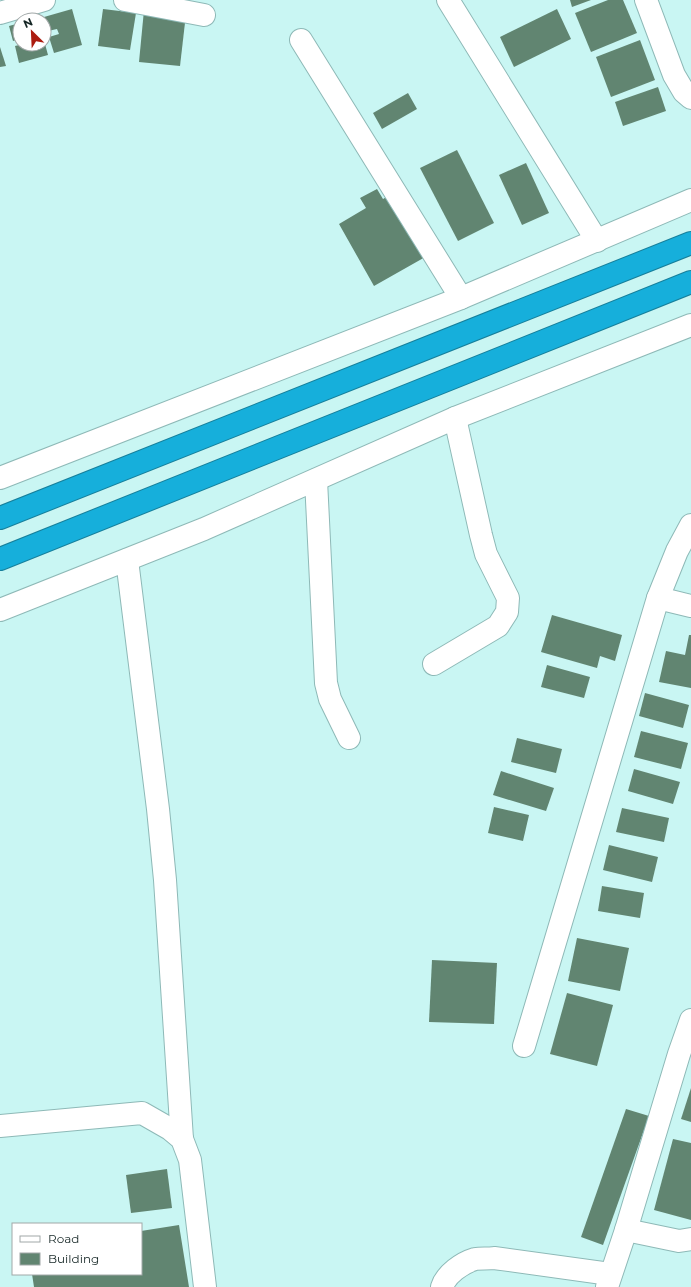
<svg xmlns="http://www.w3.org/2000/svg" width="691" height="1287" viewBox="0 0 691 1287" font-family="Montserrat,sans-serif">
	<rect width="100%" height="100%" fill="#c9f6f3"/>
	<!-- building -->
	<g fill="#618571">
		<polygon points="570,0 591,0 572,7"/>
		<polygon points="608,0 623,0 637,33 591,52 575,13"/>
		<polygon points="72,9 82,45 54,53 49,37 59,34 57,29 48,31 44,17"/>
		<polygon points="103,9 136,13 130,50 98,46"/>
		<polygon points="557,9 571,39 514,67 500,37"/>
		<polygon points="144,10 186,14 180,66 139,62"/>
		<polygon points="20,23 20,39 13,41 9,26"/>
		<polygon points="640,40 655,80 611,97 596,57"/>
		<polygon points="23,44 45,44 48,55 19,63 15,46"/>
		<polygon points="0,47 6,66 0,67"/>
		<polygon points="658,87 666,111 623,126 615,102"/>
		<polygon points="408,93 417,109 382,129 373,113"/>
		<polygon points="457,150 494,223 458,241 420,168"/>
		<polygon points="526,163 549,213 522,225 499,175"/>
		<polygon points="377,189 383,199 392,194 427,256 374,286 339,224 366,208 360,198"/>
		<polygon points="552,615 622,635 615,661 600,656 597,668 541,652"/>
		<polygon points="689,635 691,635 691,688 659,682 666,651 685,655"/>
		<polygon points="547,665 590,677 584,698 541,687"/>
		<polygon points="645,693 689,705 683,728 639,716"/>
		<polygon points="641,731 688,743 681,769 634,757"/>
		<polygon points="517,738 562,749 556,773 511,762"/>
		<polygon points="634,769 680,782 673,804 628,791"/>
		<polygon points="501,771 554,788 546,811 493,795"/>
		<polygon points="494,807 529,815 523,841 488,833"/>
		<polygon points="622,808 669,818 664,842 616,832"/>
		<polygon points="609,845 658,857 652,882 603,870"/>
		<polygon points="602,886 644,893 640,918 598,911"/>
		<polygon points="577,938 629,948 620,991 568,981"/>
		<polygon points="432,960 497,963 494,1024 429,1022"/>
		<polygon points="567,993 613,1005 597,1066 550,1054"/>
		<polygon points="691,1088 691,1122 681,1119"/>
		<polygon points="626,1109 649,1116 603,1245 581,1237"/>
		<polygon points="673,1139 691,1143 691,1220 654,1210"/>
		<polygon points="167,1169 172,1208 131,1213 126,1175"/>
		<polygon points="179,1225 189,1287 34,1287 32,1274 141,1274 141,1231"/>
	</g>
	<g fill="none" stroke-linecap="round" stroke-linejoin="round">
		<!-- minor casing -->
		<g stroke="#8eb9b7" stroke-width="24">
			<g id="minor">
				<polyline points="125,0 204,15"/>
				<polyline points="448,0 597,241"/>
				<polyline points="646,0 674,75 684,92 691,98"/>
				<polyline points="0,13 44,0"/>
				<polyline points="301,40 461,298"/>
				<polyline points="0,478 461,298 691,200"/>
				<polyline points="316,480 326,683 330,699 349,738"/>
				<polyline points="127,560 158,809 165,880 182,1139"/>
				<polyline points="658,598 691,606"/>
				<polyline points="0,610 204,529 455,418 691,325"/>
				<polyline points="434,664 498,626 507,612 508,598 486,554 481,535 455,418"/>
				<polyline points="524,1046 658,598 677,551 691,525"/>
				<polyline points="0,1126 142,1113 170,1129 182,1139 190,1160 205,1287"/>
				<polyline points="626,1230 679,1241 691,1239"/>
				<path d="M442,1287c4,-13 20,-24 33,-28 6,-1 13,0 19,-1l116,16"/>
				<polyline points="607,1287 626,1230 679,1054 691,1020"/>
			</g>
		</g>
		<!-- highway casing -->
		<g stroke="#167f9b" stroke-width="24">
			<g id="highway">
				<polyline points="0,518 691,243"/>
				<polyline points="0,559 691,282"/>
			</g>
		</g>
		<!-- minor -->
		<use href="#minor" stroke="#fff" stroke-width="22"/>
		<!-- highway -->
		<use href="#highway" stroke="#16afdb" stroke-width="22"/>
	</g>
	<!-- legend -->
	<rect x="12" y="1223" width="130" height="52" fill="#ffffff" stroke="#a1a8a8"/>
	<rect x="20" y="1236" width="20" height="6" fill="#ffffff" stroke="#a1a8a8"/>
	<text x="48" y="1243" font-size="12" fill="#152625">Road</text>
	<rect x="20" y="1253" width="20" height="12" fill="#618571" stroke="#a1a8a8"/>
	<text x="48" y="1263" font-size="12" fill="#152625">Building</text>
	<!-- north arrow -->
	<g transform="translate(32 32) rotate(336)"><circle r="19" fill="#ffffff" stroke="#a1a8a8"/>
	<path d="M0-3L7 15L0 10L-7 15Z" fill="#ac1c10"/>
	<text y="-6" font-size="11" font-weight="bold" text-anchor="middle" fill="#152625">N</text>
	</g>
</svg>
